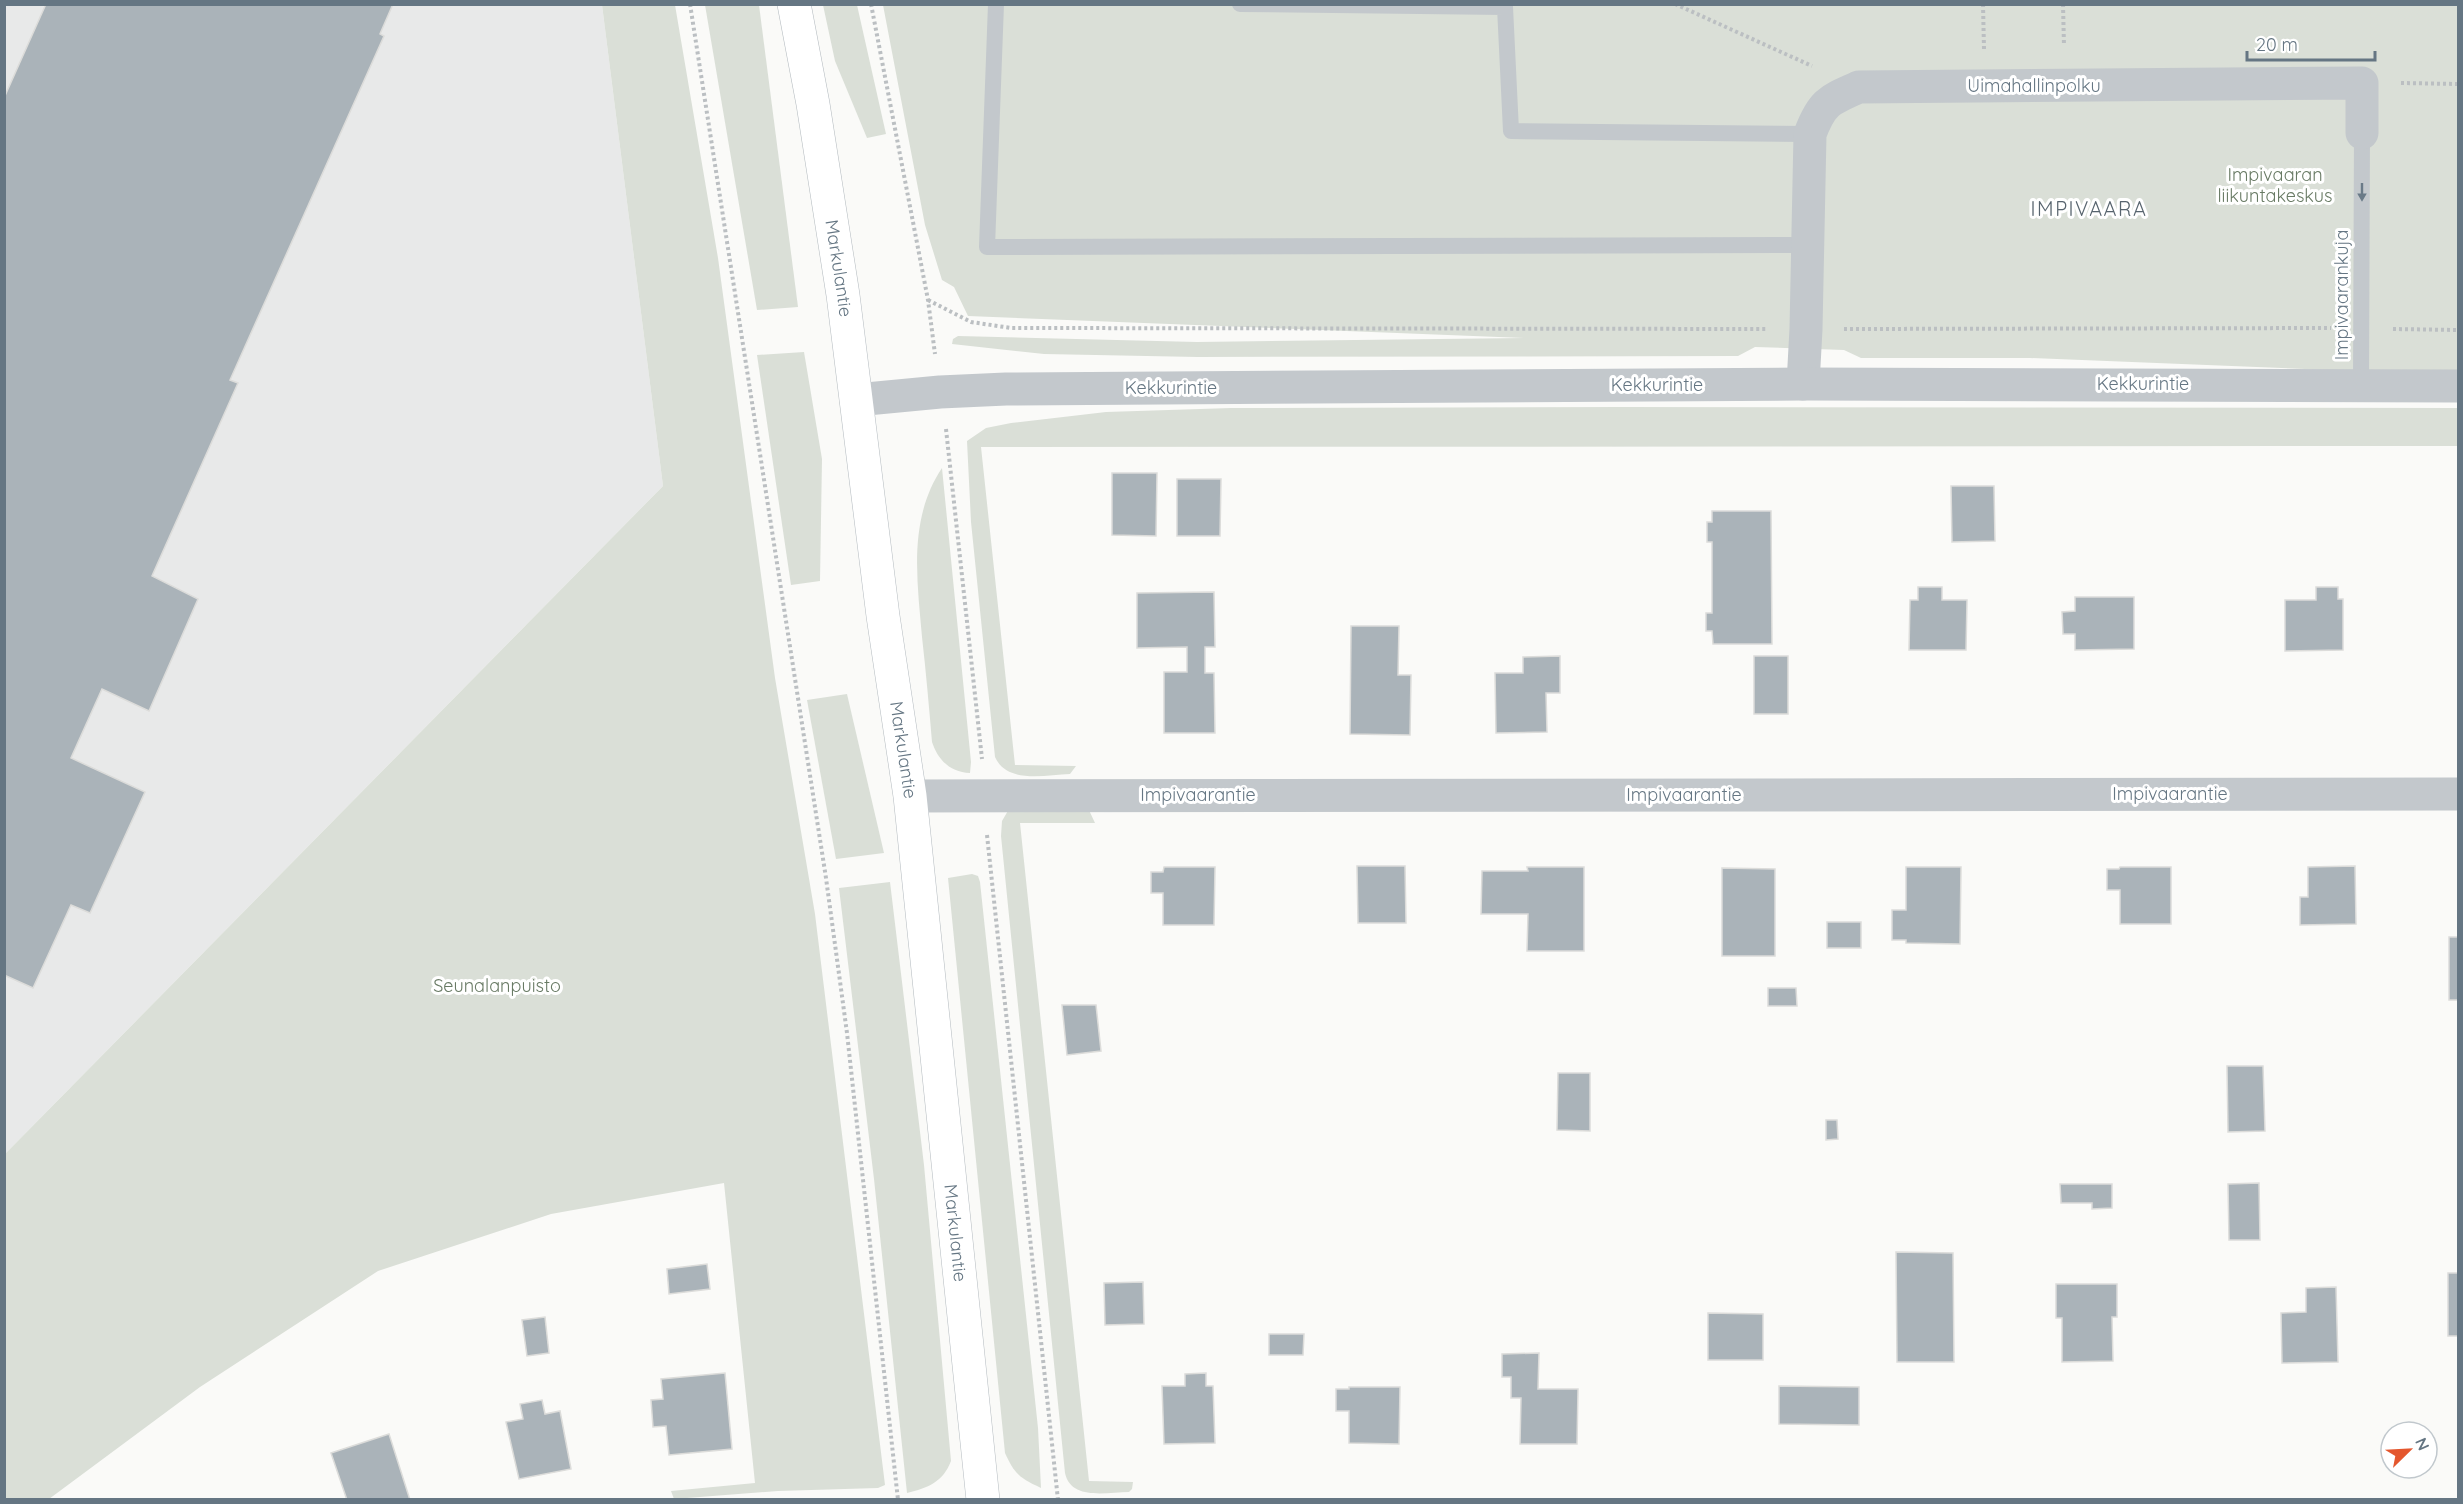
<svg xmlns="http://www.w3.org/2000/svg" width="2463" height="1504" viewBox="0 0 2463 1504" font-family="Quicksand,sans-serif">
	<rect width="100%" height="100%" fill="#fafaf8"/>
	<!-- built -->
	<polygon fill="#e8e9e9" points="5,5 602,5 663,486 5,1154"/>
	<!-- green -->
	<g fill="#dadfd7">
		<polygon points="602,5 675,5 718,258 775,678 815,914 885,1485 878,1488 778,1491 674,1499 671,1491 755,1483 724,1183 551,1214 378,1271 200,1387 49,1499 5,1499 5,1154 663,486"/>
		<polygon points="705,5 759,5 798,307 757,310"/>
		<polygon points="823,5 857,5 886,134 867,138 835,61"/>
		<polygon points="883,5 2458,5 2458,375 2030,358 1861,358 1844,350 1755,347 1738,356 1198,357 1044,354 952,344 953,339 958,336 1197,342 1524,338 968,316 954,287 942,280 925,225"/>
		<polygon points="804,352 822,459 820,581 791,585 757,355"/>
		<path d="M1622,407l836,1v38l-1477,1 34,318 61,1 -6,8c-25,1 -63,10 -75,-17l-24,-235 -4,-81 19,-13 25,-5 95,-11 125,-4z"/>
		<path d="M942,468l29,294 -1,11c-20,-1 -32,-13 -38,-31 -3,-35 -6,-70 -10,-105 -5,-58 -14,-118 20,-169z"/>
		<polygon points="847,694 884,853 836,859 807,700"/>
		<path d="M1088,808l7,15h-75l69,658 44,1 -1,7 -3,3c-22,0 -58,9 -64,-19l-64,-637 1,-15 7,-12z"/>
		<path d="M972,874l6,2 2,6 58,546 3,60c-21,-10 -26,-13 -36,-35l-57,-575z"/>
		<path d="M890,882l34,283 27,296c-8,21 -23,27 -44,32l-33,-314 -35,-291z"/>
	</g>
	<!-- building -->
	<g fill="#aab3b9" stroke="#dcdcda" stroke-width="1.5">
		<polygon points="46,4 393,4 380,34 384,36 230,380 238,383 152,576 198,599 149,711 102,689 71,758 145,792 90,913 71,905 33,988 4,975 4,98"/>
		<polygon points="1112,473 1157,473 1156,536 1112,535"/>
		<polygon points="1177,479 1221,479 1220,536 1177,536"/>
		<polygon points="1951,486 1994,486 1995,541 1952,542"/>
		<polygon points="1712,511 1771,511 1772,644 1713,644 1712,631 1706,631 1706,613 1712,613 1712,542 1707,542 1707,522 1712,522"/>
		<polygon points="1918,587 1942,587 1942,600 1967,600 1966,650 1909,650 1910,600 1918,600"/>
		<polygon points="2316,587 2338,587 2338,599 2343,599 2343,650 2285,651 2285,600 2316,600"/>
		<polygon points="1214,592 1215,647 1205,647 1205,673 1214,673 1215,733 1164,733 1164,672 1187,672 1187,647 1137,648 1137,593"/>
		<polygon points="2075,597 2134,597 2134,649 2075,650 2075,634 2063,634 2062,612 2075,611"/>
		<polygon points="1351,626 1399,626 1398,675 1411,675 1410,735 1350,734"/>
		<polygon points="1560,656 1560,693 1546,693 1547,732 1496,733 1495,673 1523,673 1523,657"/>
		<rect x="1754" y="656" width="34" height="58"/>
		<polygon points="1357,866 1405,866 1406,923 1358,923"/>
		<polygon points="2355,866 2356,924 2300,925 2300,897 2308,897 2308,867"/>
		<polygon points="1164,867 1215,867 1214,925 1163,925 1163,893 1151,893 1151,872 1163,872"/>
		<polygon points="1527,867 1584,867 1584,951 1527,951 1528,914 1481,914 1482,871 1528,871"/>
		<polygon points="1906,867 1961,867 1960,944 1906,943 1906,940 1892,940 1892,910 1906,910"/>
		<polygon points="2120,867 2171,867 2171,924 2120,924 2120,890 2107,890 2107,869 2119,869"/>
		<polygon points="1722,868 1775,869 1775,956 1722,956"/>
		<rect x="1827" y="922" width="34" height="26"/>
		<rect x="2449" y="937" width="9" height="63"/>
		<polygon points="1768,988 1796,988 1797,1006 1768,1006"/>
		<polygon points="1062,1005 1096,1005 1101,1051 1067,1055"/>
		<polygon points="2227,1066 2263,1066 2265,1131 2228,1132"/>
		<polygon points="1558,1073 1590,1073 1590,1131 1557,1130"/>
		<polygon points="1826,1120 1837,1120 1838,1139 1826,1140"/>
		<polygon points="2259,1183 2260,1240 2229,1240 2228,1184"/>
		<polygon points="2060,1184 2112,1184 2112,1208 2092,1209 2092,1203 2061,1203"/>
		<polygon points="1896,1252 1953,1253 1954,1362 1897,1362"/>
		<polygon points="707,1264 710,1289 669,1294 667,1269"/>
		<rect x="2448" y="1273" width="10" height="63"/>
		<polygon points="1143,1282 1144,1324 1105,1325 1104,1283"/>
		<polygon points="2056,1284 2117,1284 2117,1317 2112,1317 2113,1361 2062,1362 2062,1318 2056,1318"/>
		<polygon points="2336,1287 2338,1362 2282,1363 2281,1313 2306,1312 2306,1288"/>
		<polygon points="1708,1313 1763,1314 1763,1360 1708,1360"/>
		<polygon points="545,1317 549,1353 527,1356 522,1320"/>
		<polygon points="1269,1334 1304,1334 1303,1355 1269,1355"/>
		<polygon points="1539,1353 1538,1389 1578,1389 1577,1444 1520,1444 1521,1398 1511,1398 1511,1377 1502,1377 1502,1354"/>
		<polygon points="725,1373 732,1449 669,1455 666,1426 653,1427 651,1400 663,1399 661,1379"/>
		<polygon points="1206,1373 1206,1386 1213,1386 1215,1443 1164,1444 1162,1386 1185,1386 1185,1374"/>
		<polygon points="1779,1386 1859,1387 1859,1425 1779,1424"/>
		<polygon points="1349,1387 1400,1387 1399,1444 1349,1443 1349,1411 1336,1411 1336,1389 1349,1389"/>
		<polygon points="542,1400 545,1414 560,1411 571,1469 519,1479 506,1422 523,1419 520,1404"/>
		<polygon points="389,1434 410,1500 347,1500 331,1453"/>
	</g>
	<g fill="none" stroke-linecap="round" stroke-linejoin="round">
		<!-- secondary casing -->
		<g stroke="#b3babf" stroke-width="34">
			<g id="secondary">
				<path id="s1" d="M794,4l19,100 30,191 40,321 27,180 73,704"/>
			</g>
		</g>
		<!-- path -->
		<g stroke="#bbbfc2" stroke-width="4" stroke-dasharray="3 3" stroke-linecap="butt">
			<polyline points="690,4 826,878 847,1033 898,1500"/>
			<polyline points="871,4 928,300 935,354"/>
			<polyline points="1675,4 1812,66"/>
			<polyline points="1983,4 1984,49"/>
			<polyline points="2063,4 2064,46"/>
			<polyline points="2401,83 2458,84"/>
			<polyline points="928,300 971,322 1011,328 1767,329"/>
			<polyline points="1844,329 2331,328"/>
			<polyline points="2393,329 2458,330"/>
			<polyline points="946,429 982,759"/>
			<polyline points="987,835 1058,1500"/>
		</g>
		<!-- lane -->
		<g stroke="#c3c8cc" stroke-width="16">
			<polyline points="996,4 987,247 1806,245"/>
			<polyline points="1240,4 1505,7 1511,131 1810,134"/>
			<polyline points="2361,385 2362,133"/>
		</g>
		<!-- street -->
		<g stroke="#c3c8cc" stroke-width="33">
			<path d="M1803,384l3,-55 4,-195c12,-32 19,-34 49,-47l503,-4v50"/>
			<polyline points="856,400 940,392 1006,389 1803,384 2458,386"/>
			<polyline points="910,796 2458,794"/>
		</g>
		<!-- secondary -->
		<use href="#secondary" stroke="#fff" stroke-width="33"/>
	</g>
	<!-- one-way arrows -->
	<defs><path id="oneway-solid" d="M-6-.8H1V-3.2L6.5 0L1 3.2V.8H-6Z" transform="scale(1.5)"/></defs>
	<use fill="#6a7a87" href="#oneway-solid" transform="translate(2362 192) rotate(90)"/>
	<g text-anchor="middle" stroke-width="6" stroke-linejoin="round" paint-order="stroke">
		<!-- street labels -->
		<g font-size="18" fill="#657683" stroke="#fff">
			<text x="2034" y="92">Uimahallinpolku</text>
			<text dy="6" stroke="none"><textPath href="#s1" startOffset="268">Markulantie</textPath></text>
			<text transform="translate(2342 295) rotate(-90)" y="6">Impivaarankuja</text>
			<text x="2143" y="390">Kekkurintie</text>
			<text x="1657" y="391">Kekkurintie</text>
			<text x="1171" y="394">Kekkurintie</text>
			<text dy="6" stroke="none"><textPath href="#s1" startOffset="754">Markulantie</textPath></text>
			<text x="2170" y="800">Impivaarantie</text>
			<text x="1198" y="801">Impivaarantie</text>
			<text x="1684" y="801">Impivaarantie</text>
			<text dy="6" stroke="none"><textPath href="#s1" startOffset="1240">Markulantie</textPath></text>
		</g>
		<!-- park labels -->
		<g font-size="18" fill="#687a64" stroke="#fff">
			<text x="2275" y="181">Impivaaran<tspan x="2275" dy="21">liikuntakeskus</tspan></text>
			<text x="497" y="992">Seunalanpuisto</text>
		</g>
		<!-- neighbourhood labels -->
		<g font-size="20" letter-spacing="1.5" fill="#57646e" stroke="#fff">
			<text x="2089" y="216">IMPIVAARA</text>
		</g>
	</g>
	<!-- border -->
	<rect width="2463" height="1504" fill="none" stroke="#657683" stroke-width="12"/>
	<!-- north arrow -->
	<g transform="translate(2409 1450) rotate(66)"><circle r="28" fill="#ffffff" stroke="#c1c8cd" stroke-width="1.5"/>
	<path d="M0-4.5L10 22L0 15L-10 22Z" fill="#e4572e"/>
	<text y="-9" font-size="16" font-weight="bold" text-anchor="middle" fill="#657683">N</text>
	</g>
	<!-- scale -->
	<path d="M2247 51v9h128v-9" fill="none" stroke="#657683" stroke-width="3"/>
	<text x="2256" y="51" font-size="18" fill="#657683" stroke="#ffffff" stroke-width="4.5" paint-order="stroke">20 m</text>
</svg>
